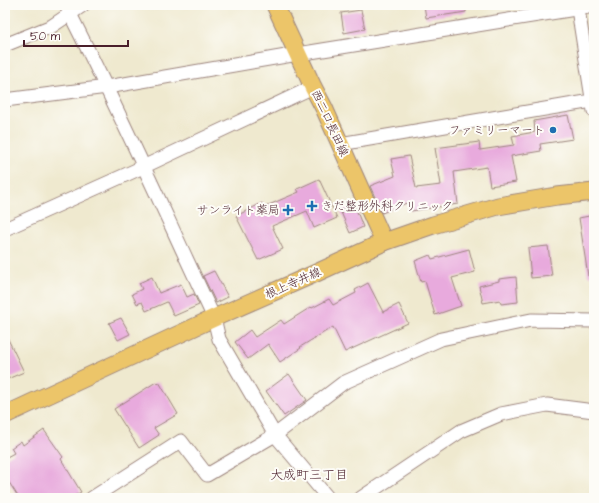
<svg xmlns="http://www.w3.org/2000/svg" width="599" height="503" viewBox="0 0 599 503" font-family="'Architects Daughter','Klee One',sans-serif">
	<rect width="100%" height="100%" fill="#fdfcf7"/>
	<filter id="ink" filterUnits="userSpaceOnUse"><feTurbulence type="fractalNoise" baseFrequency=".025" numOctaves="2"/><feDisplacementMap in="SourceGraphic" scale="8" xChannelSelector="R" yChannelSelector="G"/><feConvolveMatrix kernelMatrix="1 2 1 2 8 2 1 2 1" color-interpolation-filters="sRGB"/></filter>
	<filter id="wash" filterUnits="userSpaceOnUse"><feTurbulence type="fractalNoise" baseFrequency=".012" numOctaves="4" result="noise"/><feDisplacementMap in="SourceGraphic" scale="16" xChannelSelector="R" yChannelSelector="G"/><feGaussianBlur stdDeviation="0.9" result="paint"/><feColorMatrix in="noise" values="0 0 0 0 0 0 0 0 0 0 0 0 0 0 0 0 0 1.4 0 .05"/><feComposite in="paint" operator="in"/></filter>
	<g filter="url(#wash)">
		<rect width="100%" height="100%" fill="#efe9cf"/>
		<g id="blocks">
			<!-- building -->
			<g fill="#e8aadd">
				<polygon points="424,5 466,5 466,12 426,18"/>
				<polygon points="361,10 365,29 344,33 341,13"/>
				<polygon points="568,115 573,139 540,144 541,151 511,156 516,182 490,186 487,167 454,172 458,204 411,211 409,202 382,213 370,186 395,176 391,159 409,156 416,188 441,185 435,148 479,142 480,150 514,145 512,136 535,132 534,121"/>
				<polygon points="319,179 337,218 314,228 307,211 272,226 283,249 258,260 236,216 262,203 264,207 299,192 297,189"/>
				<polygon points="354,204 363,227 350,233 340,210"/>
				<polygon points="594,215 594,275 588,276 579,218"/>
				<polygon points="548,246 552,276 531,278 528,248"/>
				<polygon points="469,249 475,272 452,278 461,306 435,315 425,281 421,282 415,261 430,255 432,259"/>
				<polygon points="214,271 228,297 216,303 203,276"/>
				<polygon points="152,277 159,293 181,284 187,297 194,294 199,305 174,316 167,302 146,311 142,302 137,304 132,294 142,289 139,283"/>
				<polygon points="516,277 518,302 501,304 500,300 483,303 479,286 499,281 499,279"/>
				<polygon points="368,283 383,312 399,304 408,323 345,352 333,327 300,347 301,348 280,362 268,344 248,359 235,342 250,330 255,337 281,320 284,324 311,307 312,308 329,299 333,305 356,293 355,290"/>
				<polygon points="121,318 130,334 118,340 109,323"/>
				<polygon points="5,333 24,372 5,380"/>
				<polygon points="289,374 307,400 284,416 266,391"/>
				<polygon points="156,382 157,384 159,382 178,414 154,428 159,435 139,448 114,409"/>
				<polygon points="44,430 63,457 61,459 81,492 71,498 19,498 5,476 5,458 14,453 11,448 21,441 23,445"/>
			</g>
		</g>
	</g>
	<g filter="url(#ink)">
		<use href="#blocks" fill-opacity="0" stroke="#9c847d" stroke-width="1"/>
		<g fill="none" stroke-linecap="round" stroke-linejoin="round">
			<!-- minor casing -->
			<g stroke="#9c847d" stroke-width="15">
				<g id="minor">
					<path d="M67,5l3,9c51,100 96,202 144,304l5,21 56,96 53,63"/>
					<polyline points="578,9 594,111"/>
					<polyline points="5,45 52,26 83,5"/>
					<polyline points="5,100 107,87 298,54 594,6"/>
					<polyline points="340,144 592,101"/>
					<polyline points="5,229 143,167 313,87"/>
					<polyline points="92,498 181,441 207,475 275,435 343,383 441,339 531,320 594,321"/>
					<polyline points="361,498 461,431 501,414 547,405 594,411"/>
				</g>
			</g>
			<!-- major casing -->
			<g stroke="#9c847d" stroke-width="19">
				<g id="major">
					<polyline points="275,5 313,87 324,108 384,242"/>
					<polyline points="5,415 214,318 314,274 384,242 433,225 498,206 557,196 594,192"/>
				</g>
			</g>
			<!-- minor -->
			<use href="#minor" stroke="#fff" stroke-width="13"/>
			<!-- major -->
			<use href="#major" stroke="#ecc569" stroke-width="17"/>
		</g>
	</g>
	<!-- markers -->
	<g fill="#1f6fb2" stroke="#fdfcf7" stroke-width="1.5">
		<circle cx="553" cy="130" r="4"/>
		<path d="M310 200h4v4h4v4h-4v4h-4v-4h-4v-4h4z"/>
		<path d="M286 204h4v4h4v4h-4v4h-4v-4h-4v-4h4z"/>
	</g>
	<g text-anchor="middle" stroke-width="4" stroke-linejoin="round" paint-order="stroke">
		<!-- street labels -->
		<g font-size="12" fill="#4a1f2b" stroke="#fdfcf7">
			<text transform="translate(330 123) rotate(65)" y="4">西二口長田線</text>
			<text transform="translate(293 283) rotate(-24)" y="4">根上寺井線</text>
		</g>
		<!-- poi labels -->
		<g font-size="12" fill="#4a1f2b" stroke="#fdfcf7" text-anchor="end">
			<text x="545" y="134">ファミリーマート</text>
			<text x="321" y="210" text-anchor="start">きだ整形外科クリニック</text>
			<text x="280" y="214">サンライト薬局</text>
		</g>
		<!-- neighbourhood labels -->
		<g font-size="13" fill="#4a1f2b" stroke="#fdfcf7">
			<text x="309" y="479">大成町三丁目</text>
		</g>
	</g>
	<!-- margin -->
	<rect width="599" height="503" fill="none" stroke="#fdfcf7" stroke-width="20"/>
	<!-- scale -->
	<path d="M24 40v6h104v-6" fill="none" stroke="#4a1f2b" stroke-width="2"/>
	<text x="30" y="40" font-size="12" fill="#4a1f2b" stroke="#fdfcf7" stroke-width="3" paint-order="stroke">50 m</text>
</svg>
